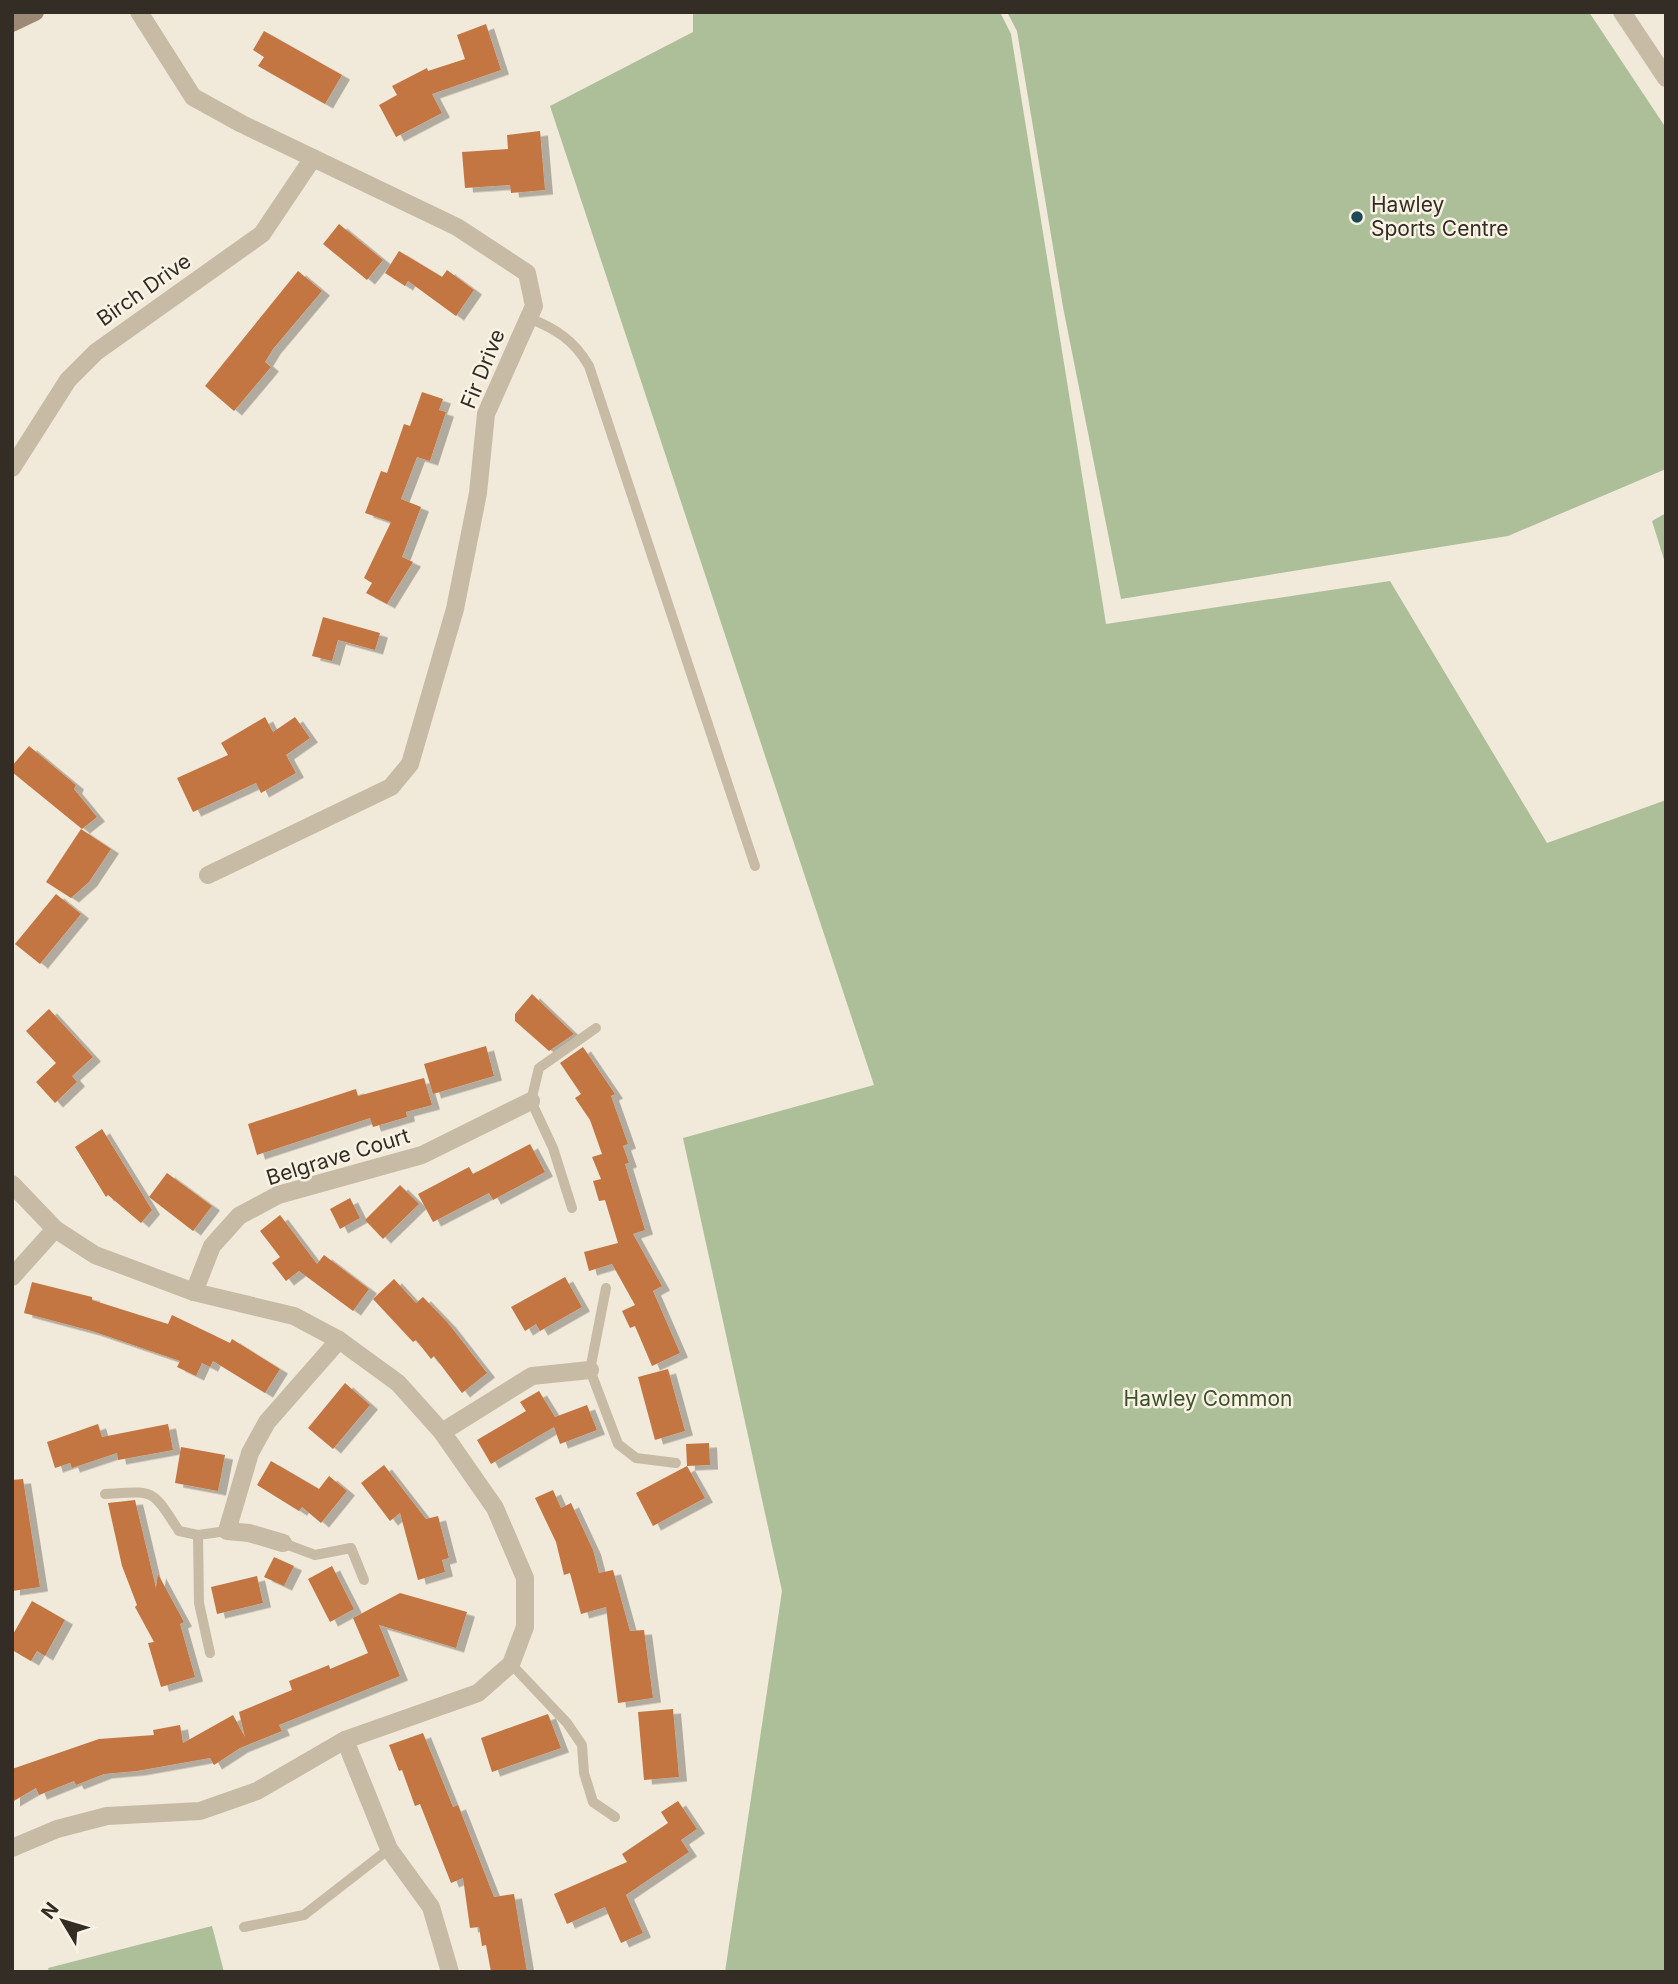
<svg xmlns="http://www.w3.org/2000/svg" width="1678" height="1984" viewBox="0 0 1678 1984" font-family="Inter,sans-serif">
	<defs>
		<filter id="shadow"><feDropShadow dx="8" dy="4.5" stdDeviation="0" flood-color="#0004"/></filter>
	</defs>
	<rect width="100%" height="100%" fill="#f1e9d9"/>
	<!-- green -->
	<g fill="#adbf99">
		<polygon points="693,12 1000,12 1011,34 1106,624 1390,581 1547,843 1666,800 1666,1972 725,1972 782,1591 683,1138 874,1085 550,106 693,32"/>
		<polygon points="1007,12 1589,12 1666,128 1666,469 1508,536 1121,599 1063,307 1017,31"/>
		<polygon points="1666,513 1666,566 1652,521"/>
		<polygon points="212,1926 224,1972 49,1972 48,1968"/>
	</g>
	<!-- building -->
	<g fill="#c47643" filter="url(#shadow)">
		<polygon points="486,24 501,70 432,94 442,113 396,137 379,105 397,95 392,86 427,68 428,71 465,59 457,35"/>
		<polygon points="264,31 342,75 325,104 258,66 264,57 253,50"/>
		<polygon points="540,131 545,190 511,193 510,185 465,188 462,152 508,149 507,135"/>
		<polygon points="339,224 383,260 367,280 323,244"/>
		<polygon points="399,251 442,277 447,270 474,290 456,316 408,281 405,286 385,273"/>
		<polygon points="298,271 322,291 273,349 265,362 271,367 234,411 205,386"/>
		<polygon points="422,392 443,399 439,410 446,412 430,461 417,457 401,499 421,507 402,557 413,562 387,604 366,593 372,583 364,578 391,522 365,513 381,471 387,473 404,424 410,426"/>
		<polygon points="323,617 380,633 375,650 338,640 332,661 312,656"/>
		<polygon points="265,717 273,732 295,717 310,738 286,755 296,773 261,793 256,783 193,812 177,778 228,755 221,743"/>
		<polygon points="29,746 76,785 74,789 97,817 82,829 12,772 12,766"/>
		<polygon points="81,829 111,849 89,882 71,898 46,882"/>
		<polygon points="56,894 81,914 40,964 15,944"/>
		<polygon points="532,994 574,1034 549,1051 515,1021 515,1014"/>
		<polygon points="49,1009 93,1057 72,1076 77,1082 55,1103 36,1082 56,1063 26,1031"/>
		<polygon points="486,1046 494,1076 433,1094 424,1064"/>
		<polygon points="583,1047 615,1094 611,1096 628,1144 623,1146 629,1163 625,1164 645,1230 633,1234 662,1286 653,1291 680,1353 652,1366 635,1326 630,1328 622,1311 635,1305 612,1264 589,1271 584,1252 618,1243 605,1200 599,1201 593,1181 601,1179 592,1157 602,1154 590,1120 575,1098 581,1094 560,1063"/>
		<polygon points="424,1078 432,1105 406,1112 407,1117 373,1127 370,1118 257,1155 248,1124 356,1089 358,1096"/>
		<polygon points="102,1129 152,1210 141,1223 108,1195 106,1197 75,1147"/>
		<polygon points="530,1144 545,1172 493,1200 489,1193 433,1222 418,1194 469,1167 473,1174"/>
		<polygon points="167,1173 212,1206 193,1231 149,1197"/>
		<polygon points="400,1185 419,1204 383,1239 365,1220"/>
		<polygon points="350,1198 360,1218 340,1229 330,1209"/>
		<polygon points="280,1215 317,1264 324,1255 369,1289 353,1311 299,1271 286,1281 272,1263 280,1257 260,1231"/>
		<polygon points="565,1277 582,1307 540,1331 536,1324 525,1331 511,1307"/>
		<polygon points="394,1279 416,1303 423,1297 448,1323 487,1373 462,1393 434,1356 431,1359 416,1340 413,1342 373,1299"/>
		<polygon points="32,1282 92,1297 92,1300 168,1324 172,1315 230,1343 232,1339 280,1369 265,1393 213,1361 210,1367 202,1363 196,1376 177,1367 180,1361 92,1331 24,1313"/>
		<polygon points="668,1369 685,1431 655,1440 638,1377"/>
		<polygon points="345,1383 370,1405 333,1449 308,1428"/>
		<polygon points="539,1391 555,1417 587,1405 597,1430 560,1444 554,1427 491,1464 477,1440 526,1411 520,1402"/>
		<polygon points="98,1424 102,1437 168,1424 173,1450 118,1460 117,1453 72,1468 70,1463 55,1468 47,1442"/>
		<polygon points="709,1443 710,1465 687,1466 686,1444"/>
		<polygon points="181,1447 225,1455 218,1491 175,1483"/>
		<polygon points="271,1461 319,1489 329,1476 347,1491 321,1523 302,1507 299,1511 257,1485"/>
		<polygon points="384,1465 426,1519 438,1516 449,1558 442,1560 445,1572 418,1580 400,1513 390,1521 361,1483"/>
		<polygon points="687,1466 705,1498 653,1526 636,1493"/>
		<polygon points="23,1479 40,1587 12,1591 12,1480"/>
		<polygon points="553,1490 561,1508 571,1503 593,1550 599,1573 613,1570 630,1631 644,1630 653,1698 618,1703 606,1607 581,1614 570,1573 564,1575 556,1542 535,1498"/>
		<polygon points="135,1500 156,1588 158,1574 184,1622 180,1624 195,1677 161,1687 148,1643 154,1642 135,1607 137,1605 122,1566 108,1503"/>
		<polygon points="274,1557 294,1566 284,1586 264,1577"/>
		<polygon points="332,1566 354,1609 330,1622 308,1579"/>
		<polygon points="257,1576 263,1603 217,1614 211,1587"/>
		<polygon points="400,1593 467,1612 456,1648 379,1625 400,1676 279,1725 282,1731 240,1748 214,1765 210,1758 137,1771 104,1774 76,1785 74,1781 39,1795 36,1788 12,1802 12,1769 99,1739 154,1735 153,1730 180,1725 183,1743 233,1715 245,1737 239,1712 292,1690 289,1681 329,1665 330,1669 368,1653 353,1618"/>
		<polygon points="32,1601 65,1620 45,1656 37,1651 31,1661 12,1650 12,1636"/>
		<polygon points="673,1709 679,1777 644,1780 638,1712"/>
		<polygon points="548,1714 561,1748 492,1772 481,1738"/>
		<polygon points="423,1733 453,1807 458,1805 494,1897 514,1894 527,1972 491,1972 486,1945 482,1946 479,1927 470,1928 463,1878 451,1883 420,1804 415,1806 402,1770 399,1771 389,1745"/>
		<polygon points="678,1801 697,1829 681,1840 689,1852 626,1895 643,1933 621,1943 605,1907 567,1924 554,1894 627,1862 622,1854 668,1823 661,1812"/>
	</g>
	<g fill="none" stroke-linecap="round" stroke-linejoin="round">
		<!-- service -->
		<g stroke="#c8bba5" stroke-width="10">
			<path d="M529,318c27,11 45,22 60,48l166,500"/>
			<polyline points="572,1208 553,1148 531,1101 539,1068 596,1028"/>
			<polyline points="606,1288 590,1370 618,1444 636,1458 676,1463"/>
			<path d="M105,1494c51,-3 46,-6 74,37l19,4"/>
			<polyline points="283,1543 315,1555 351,1548 364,1580"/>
			<polyline points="210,1653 199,1603 198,1535 227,1531"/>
			<polyline points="511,1664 567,1723 582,1745 584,1773 593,1802 615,1817"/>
			<polyline points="244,1927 304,1915 389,1849"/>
		</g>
		<!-- minor -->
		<g stroke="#c8bba5" stroke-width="18">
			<polyline points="139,12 193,97 242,124 457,227 527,273 534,306 486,414 478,493 455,609 410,764 391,787 208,875"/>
			<polyline points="12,468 68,380 96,352 262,234 313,158"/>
			<polyline points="12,1184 55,1229 95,1255 194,1292 294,1316 339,1340 398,1383 442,1432 495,1508 525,1578 525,1627 511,1664 478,1693 345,1740 257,1791 200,1811 107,1816 57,1829 12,1848"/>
			<polyline points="12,1277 55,1229"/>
			<polyline points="194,1292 212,1246 239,1216 278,1195 422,1155 531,1101"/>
			<polyline points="442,1432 532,1376 590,1370"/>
			<polyline points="283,1543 249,1533 227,1531 250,1453 267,1422 339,1340"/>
			<polyline points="345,1740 389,1849 431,1907 450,1972"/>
		</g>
		<!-- tertiary -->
		<polyline stroke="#c8bba5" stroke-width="18" points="1622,12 1666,78"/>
		<!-- secondary -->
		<polyline stroke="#9c8a76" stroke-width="18" points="12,23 35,12"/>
	</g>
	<!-- markers -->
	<circle fill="#1c4955" stroke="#f9f3e5" stroke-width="2.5" cx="1357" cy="217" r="7"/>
	<g text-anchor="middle" stroke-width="5" stroke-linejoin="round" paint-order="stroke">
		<!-- poi labels -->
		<g font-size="21" fill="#342d26" stroke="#f9f3e5" text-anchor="start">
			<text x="1371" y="212">Hawley<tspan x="1371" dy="24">Sports Centre</tspan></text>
		</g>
		<!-- street labels -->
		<g font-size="21" fill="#342d26" stroke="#f9f3e5">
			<text transform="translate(144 290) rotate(-35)" y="7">Birch Drive</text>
			<text transform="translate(483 369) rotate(-68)" y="7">Fir Drive</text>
			<text transform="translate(338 1157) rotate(-17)" y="7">Belgrave Court</text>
		</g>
		<!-- park labels -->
		<g font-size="21" fill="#3d522a" stroke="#f9f3e5">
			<text x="1208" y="1406">Hawley Common</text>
		</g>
	</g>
	<!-- border -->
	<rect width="1678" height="1984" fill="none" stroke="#342d26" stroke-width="28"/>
	<!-- north arrow -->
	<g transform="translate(63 1921) rotate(308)" stroke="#f9f3e5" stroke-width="5" paint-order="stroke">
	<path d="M0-5L12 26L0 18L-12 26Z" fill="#342d26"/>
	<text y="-10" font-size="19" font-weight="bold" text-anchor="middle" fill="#342d26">N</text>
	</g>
</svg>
